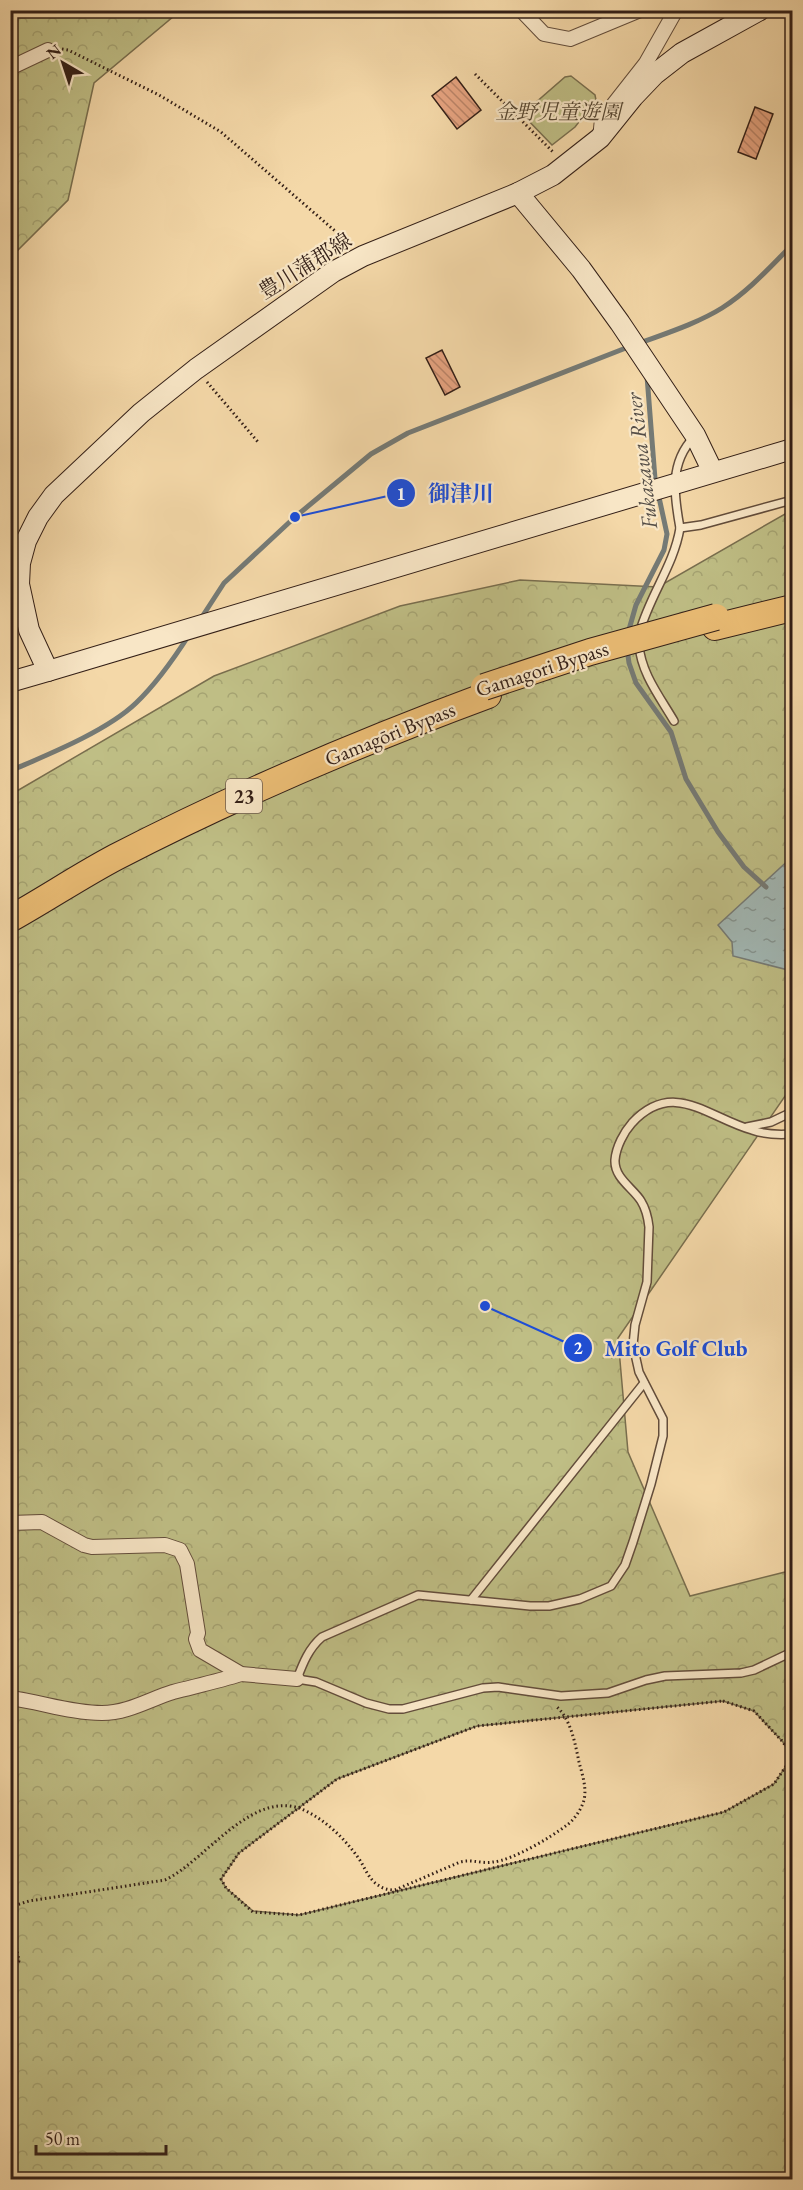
<svg xmlns="http://www.w3.org/2000/svg" width="803" height="2190" viewBox="0 0 803 2190" font-family="'EB Garamond','Noto Serif JP',serif">
	<defs>
		<pattern id="forest-crowns" width="20" height="18" patternUnits="userSpaceOnUse" patternTransform="scale(1.5)"><rect width="20" height="18" fill="#bfbe85"/><path d="M2 6a3 3 0 1 1 6 0M12 15a3 3 0 1 1 6 0" fill="none" stroke="#a5a372"/></pattern>
		<pattern id="water-ripples" width="26" height="14" patternUnits="userSpaceOnUse" patternTransform="scale(1.5)"><rect width="26" height="14" fill="#a1b7b4"/><path d="M2 4q2-2 4 0t4 0M15 11q2-2 4 0t4 0" fill="none" stroke="#849491"/></pattern>
		<pattern id="building-back-hatch" width="6" height="6" patternUnits="userSpaceOnUse" patternTransform="scale(1.5)"><rect width="6" height="6" fill="#e6a380"/><path d="M-1 5l2 2M0 0l6 6M5-1l2 2" fill="none" stroke="#bb8468"/></pattern>
	</defs>
	<rect width="100%" height="100%" fill="#f4d8a8"/>
	<filter id="stains"><feTurbulence type="fractalNoise" baseFrequency=".00333" numOctaves="4"/><feColorMatrix values="0 0 0 0 .2 0 0 0 0 .09 0 0 0 0 .02 0 0 0 .5 -.17"/></filter>
	<radialGradient id="worn" r=".72"><stop offset=".6" stop-color="#630" stop-opacity="0"/><stop offset="1" stop-color="#630" stop-opacity=".3"/></radialGradient>
	<!-- green -->
	<polygon fill="#bfbe85" stroke="#796e4e" stroke-width="1.5" points="571,76 595,95 596,100 575,127 552,145 524,116 526,111 565,77"/>
	<!-- forest -->
	<g fill="url(#forest-crowns)" stroke="#796e4e" stroke-width="1.5" fill-rule="evenodd">
		<polygon points="11,11 180,11 94,83 68,200 11,257"/>
		<path d="M792,510v576l-174,252 10,114 62,144 95,-24 7,-6v613h-781l-1,-211 9,-7 -9,-49v-1117l204,-119 186,-70 120,-26 138,7zM723,1701l31,10 29,31 9,15 -18,27 -50,28 -425,103 -46,-4 -27,-23 -5,-9 18,-26 98,-74 140,-53z"/>
	</g>
	<!-- water -->
	<polygon fill="url(#water-ripples)" stroke="#757a75" stroke-width="1.5" points="792,857 792,971 733,956 732,942 718,925"/>
	<g fill="none" stroke-linecap="round" stroke-linejoin="round">
		<!-- stream -->
		<g stroke="#757a75" stroke-width="5">
			<path d="M640,343c27,-10 58,-20 82,-35 27,-17 48,-41 70,-63"/>
			<polyline points="200,620 224,583 295,517 371,454 408,433 631,346"/>
			<polyline points="628,633 636,605 664,550 667,534 655,479 647,376"/>
			<polyline points="627,648 629,663 636,683 671,732 686,779 718,832 744,867 766,887"/>
			<path d="M10,771c37,-16 97,-40 126,-68 21,-20 37,-43 53,-68"/>
		</g>
	</g>
	<!-- building -->
	<g fill="url(#building-back-hatch)" stroke="#331f17" stroke-width="1.5">
		<polygon points="456,77 481,110 457,129 432,96"/>
		<polygon points="755,107 773,114 756,159 738,152"/>
		<polygon points="442,350 460,387 445,395 426,358"/>
	</g>
	<g fill="none" stroke-linecap="round" stroke-linejoin="round">
		<!-- lane casing -->
		<g stroke="#634d3b" stroke-width="10">
			<g id="lane">
				<path d="M694,437c-25,26 -20,58 -14,91l21,-3 91,-25"/>
				<path d="M640,631c10,-36 34,-66 40,-103"/>
				<path d="M639,645c2,28 21,52 35,76"/>
				<polyline points="747,1127 771,1122 792,1112"/>
				<path d="M792,1134c-14,1 -26,1 -40,-4 -45,-13 -79,-51 -120,-7 -8,9 -16,24 -17,37 -1,18 18,28 26,41 5,8 7,17 8,26l-2,55 -12,43 -2,20 6,27 24,47v17l-12,48 -18,58 -8,23 -14,21 -31,13 -31,7h-19l-112,-11 -96,42c-13,11 -19,26 -25,42l19,3 50,21 23,6h14l80,-21 15,-1 63,9 47,-3 38,-13 19,-4 76,-3 13,-3 38,-18"/>
				<polyline points="471,1600 644,1383"/>
			</g>
		</g>
		<!-- street casing -->
		<g stroke="#634d3b" stroke-width="16">
			<g id="street">
				<polyline points="521,10 544,34 570,39 640,10"/>
				<polyline points="10,68 48,50"/>
				<polyline points="600,138 602,119 646,63 676,10"/>
				<polyline points="10,1523 42,1522 84,1545 92,1547 165,1545 180,1550 187,1564 198,1633 196,1639 200,1650 241,1674 297,1679"/>
				<path d="M10,1698c31,4 61,15 92,15 26,0 48,-14 71,-21 23,-6 46,-11 68,-18"/>
			</g>
		</g>
		<!-- secondary casing -->
		<g stroke="#331f17" stroke-width="22">
			<g id="secondary">
				<polyline points="518,193 581,269 620,323 695,435 711,468"/>
				<polyline points="48,671 792,449"/>
				<polyline points="10,682 48,671 29,630 19,584 20,563 26,541 38,517 54,495 141,413 196,369 333,272 363,256 518,193 553,175 600,138 633,97 655,74 682,53 760,10"/>
			</g>
		</g>
		<!-- highway casing -->
		<g stroke="#331f17" stroke-width="28">
			<g id="highway">
				<polyline points="715,627 792,608"/>
				<path d="M10,919c36,-20 70,-43 106,-62 120,-62 245,-115 372,-162"/>
			</g>
		</g>
		<!-- path -->
		<g stroke="#331f17" stroke-width="3" stroke-dasharray="1.5 3" stroke-linecap="butt">
			<polyline points="62,49 68,50 159,95 221,132 350,244"/>
			<polyline points="475,74 554,153"/>
			<polyline points="207,382 258,442"/>
			<polygon points="723,1701 754,1711 783,1742 792,1757 774,1784 724,1812 299,1915 253,1912 226,1888 221,1879 239,1853 337,1779 477,1726"/>
			<path d="M10,1907l19,-6 136,-21c41,-19 89,-95 141,-69 20,10 37,26 51,45 7,9 11,23 21,29 5,4 11,5 17,5l65,-28c12,-3 22,2 33,0 20,-2 57,-24 74,-37 7,-5 13,-14 16,-22 5,-13 -1,-29 -4,-41 -4,-19 -8,-42 -22,-55"/>
			<polyline points="10,1912 19,1961 10,1968"/>
		</g>
		<!-- lane -->
		<use href="#lane" stroke="#f8e6c6" stroke-width="7"/>
		<!-- street -->
		<use href="#street" stroke="#f8e6c6" stroke-width="14"/>
		<!-- secondary -->
		<use href="#secondary" stroke="#f8e6c6" stroke-width="20"/>
		<!-- highway -->
		<use href="#highway" stroke="#eabc74" stroke-width="26"/>
		<!-- highway-bridge casing -->
		<g stroke="#331f17" stroke-width="28" stroke-linecap="butt">
			<polyline id="highway-bridge" points="484,687 590,652 716,617"/>
		</g>
		<!-- highway-bridge -->
		<use href="#highway-bridge" stroke="#eabc74" stroke-width="26"/>
	</g>
	<g text-anchor="middle" stroke-width="4.5" stroke-linejoin="round" paint-order="stroke">
		<!-- shield labels -->
		<rect fill="#f8e6c6" stroke="#6e5b4c" stroke-width="1.5" x="226" y="779" width="36" height="34" rx="4.5"/>
		<g font-size="20" font-weight="bold" fill="#331f17">
			<text x="244" y="803">23</text>
		</g>
		<!-- park labels -->
		<g font-size="21" font-style="italic" fill="#564732" stroke="#f8e6c6">
			<text x="558" y="119">金野児童遊園</text>
		</g>
		<!-- street labels -->
		<g font-size="21" fill="#331f17" stroke="#f8e6c6">
			<text transform="translate(305 266) rotate(-32)" y="7">豊川蒲郡線</text>
			<text transform="translate(542 669) rotate(-18)" y="7">Gamagori Bypass</text>
			<text transform="translate(390 734) rotate(-22)" y="7">Gamagōri Bypass</text>
		</g>
		<!-- water labels -->
		<g font-size="22" font-style="italic" fill="#544d46" stroke="#f8e6c6">
			<text transform="translate(641 461) rotate(-97)" y="8">Fukazawa River</text>
		</g>
	</g>
	<!-- callouts -->
	<path fill="none" stroke="#1d4ed8" stroke-width="2" d="M295 517L401 493M485 1306L578 1348"/>
	<g fill="#1d4ed8" stroke="#f8e6c6" stroke-width="2">
		<circle cx="295" cy="517" r="6"/>
		<circle cx="485" cy="1306" r="6"/>
		<circle cx="401" cy="493" r="15"/>
		<circle cx="578" cy="1348" r="15"/>
	</g>
	<g font-size="18" text-anchor="middle" font-weight="bold" fill="#fff">
		<text x="401" y="500">1</text>
		<text x="578" y="1354">2</text>
	</g>
	<g font-size="22" text-anchor="middle" font-weight="bold" fill="#1d4ed8" stroke="#f8e6c6" stroke-width="4.5" stroke-linejoin="round" paint-order="stroke">
		<text x="461" y="501">御津川</text>
		<text x="676" y="1356">Mito Golf Club</text>
	</g>
	<!-- margin -->
	<rect width="803" height="2190" fill="none" stroke="#f4d8a8" stroke-width="36"/>
	<rect x="12" y="12" width="779" height="2166" fill="none" stroke="#331f17" stroke-width="3"/>
	<rect x="18" y="18" width="767" height="2154" fill="none" stroke="#331f17" stroke-width="1.5"/>
	<!-- north arrow -->
	<g transform="translate(63 63) rotate(321)" stroke="#f8e6c6" stroke-width="4.5" paint-order="stroke">
	<path d="M0-4.5L10 22L0 15L-10 22Z" fill="#331f17"/>
	<text y="-9" font-size="16" font-weight="bold" text-anchor="middle" fill="#331f17">N</text>
	</g>
	<!-- scale -->
	<path d="M36 2145v9h130v-9" fill="none" stroke="#331f17" stroke-width="3"/>
	<text x="45" y="2145" font-size="18" fill="#331f17" stroke="#f8e6c6" stroke-width="4.5" paint-order="stroke">50 m</text>
	<rect width="100%" height="100%" filter="url(#stains)"/>
	<rect width="100%" height="100%" fill="url(#worn)"/>
</svg>
